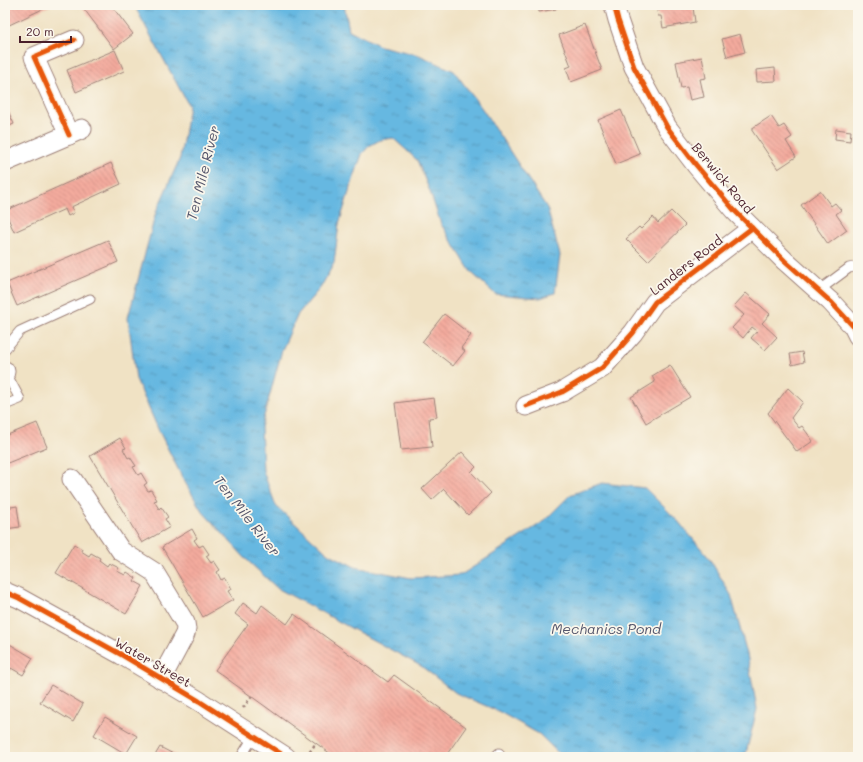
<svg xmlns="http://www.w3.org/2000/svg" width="863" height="762" viewBox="0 0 863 762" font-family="Mali,sans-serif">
	<defs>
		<pattern id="water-ripples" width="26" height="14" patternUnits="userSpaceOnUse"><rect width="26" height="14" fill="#66b8e1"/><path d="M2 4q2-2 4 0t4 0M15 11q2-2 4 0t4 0" fill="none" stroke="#5695b7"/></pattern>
		<pattern id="building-back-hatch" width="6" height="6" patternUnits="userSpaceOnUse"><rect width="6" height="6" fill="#f4ab9e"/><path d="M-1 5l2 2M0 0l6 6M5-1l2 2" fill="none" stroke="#c88b81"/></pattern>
	</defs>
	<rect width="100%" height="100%" fill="#fbf7ec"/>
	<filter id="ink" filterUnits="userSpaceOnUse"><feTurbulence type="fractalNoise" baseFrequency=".025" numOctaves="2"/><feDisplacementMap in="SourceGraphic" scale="8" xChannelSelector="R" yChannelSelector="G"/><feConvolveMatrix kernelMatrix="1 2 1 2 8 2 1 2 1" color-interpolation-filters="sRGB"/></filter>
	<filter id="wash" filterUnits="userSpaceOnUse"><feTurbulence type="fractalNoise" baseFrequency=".012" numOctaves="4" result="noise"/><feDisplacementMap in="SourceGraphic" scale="16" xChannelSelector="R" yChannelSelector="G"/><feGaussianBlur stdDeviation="0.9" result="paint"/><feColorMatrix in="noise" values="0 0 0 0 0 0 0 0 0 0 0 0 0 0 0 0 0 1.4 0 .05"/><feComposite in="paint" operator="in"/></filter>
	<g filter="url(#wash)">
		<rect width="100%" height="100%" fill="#f0e2c4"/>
		<!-- water -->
		<polygon fill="url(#water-ripples)" stroke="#586c86" points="134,5 344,5 349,30 380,46 419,55 454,71 483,110 547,208 560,255 555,293 540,298 495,294 471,272 441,224 429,189 417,160 393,138 380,140 369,146 362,154 349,192 339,224 334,263 321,287 298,314 282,350 261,427 263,471 276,506 326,552 355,567 411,578 461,575 543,522 570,495 602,483 645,488 677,520 709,558 731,595 747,654 757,709 745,757 562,757 539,734 498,711 456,693 421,666 277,588 246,559 202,511 182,477 159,431 136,379 128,318 156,212 180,158 189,106"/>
		<g id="blocks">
			<!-- building -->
			<g fill="url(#building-back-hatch)">
				<polygon points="5,5 51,5 5,27"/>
				<polygon points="81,5 111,5 133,34 114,49"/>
				<polygon points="538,5 555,5 556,9 539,12"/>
				<polygon points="659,5 699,5 699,6 693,7 695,22 663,28 661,16 658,16 657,11 660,10"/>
				<polygon points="585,25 602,70 571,82 566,68 571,66 559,35"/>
				<polygon points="740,34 745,52 727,57 722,39"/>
				<polygon points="115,50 124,71 76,92 67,70"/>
				<polygon points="702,57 706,78 700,79 704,97 690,100 687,87 681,88 676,62"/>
				<polygon points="775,68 776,81 757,82 756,70"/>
				<polygon points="5,104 14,124 5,128"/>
				<polygon points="621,110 640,154 616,164 598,120"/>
				<polygon points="771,116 779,128 784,125 792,137 786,141 796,157 778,169 751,129"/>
				<polygon points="836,129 851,131 850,141 835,139"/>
				<polygon points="111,163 121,184 71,207 74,213 68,216 65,209 14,232 5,211"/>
				<polygon points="820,191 831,206 835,203 841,210 836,214 847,230 828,244 801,205"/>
				<polygon points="671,211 685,225 648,261 626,239 639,227 641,229 653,217 658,223"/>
				<polygon points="108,240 118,262 17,306 7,283"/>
				<polygon points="746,293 770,314 762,323 777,337 765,350 751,338 757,331 752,327 743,338 732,328 744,315 734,306"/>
				<polygon points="444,314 471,335 461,348 465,351 453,366 422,342"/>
				<polygon points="802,352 804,362 792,365 790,354"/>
				<polygon points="670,365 690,397 646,423 631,397 655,382 652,376"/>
				<polygon points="788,388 803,402 791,418 799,428 802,426 813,441 797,452 768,413"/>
				<polygon points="434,398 437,417 429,418 432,447 401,450 395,403"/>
				<polygon points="37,423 47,447 5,464 5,436"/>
				<polygon points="120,438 126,448 123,449 128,458 130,457 136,466 133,467 138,475 141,473 147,483 144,485 148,491 151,490 157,500 154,501 159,509 161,507 168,517 165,519 170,527 142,543 90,456"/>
				<polygon points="462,452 476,467 471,472 491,493 468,515 444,489 432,500 422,489"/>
				<polygon points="17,506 20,527 5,529 5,508"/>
				<polygon points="192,529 197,538 194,540 199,547 203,545 209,554 206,556 211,563 214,561 220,570 217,572 221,580 225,578 231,589 227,591 233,600 203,617 162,547"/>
				<polygon points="74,544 82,549 81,551 89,556 91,553 100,558 99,560 107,566 109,563 119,568 117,571 125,575 127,572 136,578 134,581 143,586 126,614 56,573"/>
				<polygon points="243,603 257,613 262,605 287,624 294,614 388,682 394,675 466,727 445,757 335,757 215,670 248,624 235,614"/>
				<polygon points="8,643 33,658 23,675 11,668 5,679 5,648"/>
				<polygon points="51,685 83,704 73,722 40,702"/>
				<polygon points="105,717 137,736 126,754 94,735"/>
				<polygon points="160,747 179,757 154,757"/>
			</g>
		</g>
	</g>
	<g filter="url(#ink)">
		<use href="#blocks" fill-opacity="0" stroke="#9d8078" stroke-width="1"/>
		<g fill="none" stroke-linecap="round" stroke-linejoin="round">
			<!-- service casing -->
			<g stroke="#9d8078" stroke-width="11">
				<g id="service">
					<polyline points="818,291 849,268 858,266"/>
					<polyline points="5,349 20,331 90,299"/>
					<polyline points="5,405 20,399 5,371"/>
					<polyline points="241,757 254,736"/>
					<polyline points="495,757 499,753"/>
				</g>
			</g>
			<!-- minor casing -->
			<g stroke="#9d8078" stroke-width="21">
				<g id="minor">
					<polyline points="614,5 618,20 634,67 667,127 696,165 734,210 785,261 831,302 853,326 858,336"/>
					<polyline points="69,135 34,57 74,40"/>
					<polyline points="5,162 82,129"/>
					<polyline points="5,371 5,372"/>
					<polyline points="526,406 562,392 602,368 633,333 655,302 752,228"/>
					<polyline points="72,479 121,551 154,572 185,623 186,629 185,634 161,679"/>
					<polyline points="5,592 19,598 122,655 199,701 286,757"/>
				</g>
			</g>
			<!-- path -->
			<g stroke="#9d8078" stroke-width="2.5" stroke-dasharray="3 3" stroke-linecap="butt">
				<polyline points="243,708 252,696"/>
				<polyline points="306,757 316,743"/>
			</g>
			<!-- service -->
			<use href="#service" stroke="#fff" stroke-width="9"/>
			<!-- minor -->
			<use href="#minor" stroke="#fff" stroke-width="19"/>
			<!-- cycleway casing -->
			<g stroke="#fbf7ec" stroke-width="8">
				<g id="cycleway">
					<polyline points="614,5 618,20 634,67 667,127 696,165 734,210 785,261 831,302 853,326 858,336"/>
					<polyline points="69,135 34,57 74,40"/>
					<polyline points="526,406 562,392 602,368 633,333 655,302 752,228"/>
					<polyline points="5,592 19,598 122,655 199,701 286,757"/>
				</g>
			</g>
			<!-- cycleway -->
			<use href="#cycleway" stroke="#e8590c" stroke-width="5"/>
		</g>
	</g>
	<g text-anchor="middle" stroke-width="3.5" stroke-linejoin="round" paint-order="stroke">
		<!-- street labels -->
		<g font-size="13" fill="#4a1f2b" stroke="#fbf7ec">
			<text transform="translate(723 178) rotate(50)" y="5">Berwick Road</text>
			<text transform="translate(686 265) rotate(-38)" y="5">Landers Road</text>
			<text transform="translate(153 662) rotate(30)" y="5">Water Street</text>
		</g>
		<!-- water labels -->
		<g font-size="14" font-style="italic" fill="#54556b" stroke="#fbf7ec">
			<text transform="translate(203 173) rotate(-76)" y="5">Ten Mile River</text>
			<text transform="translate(247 516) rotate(52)" y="5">Ten Mile River</text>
			<text x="606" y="634">Mechanics Pond</text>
		</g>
	</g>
	<!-- margin -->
	<rect width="863" height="762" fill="none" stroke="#fbf7ec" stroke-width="20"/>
	<!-- scale -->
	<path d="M20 36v6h51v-6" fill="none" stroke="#4a1f2b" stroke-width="2"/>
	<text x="26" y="36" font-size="12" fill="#4a1f2b" stroke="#fbf7ec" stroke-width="3" paint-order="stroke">20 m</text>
</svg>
